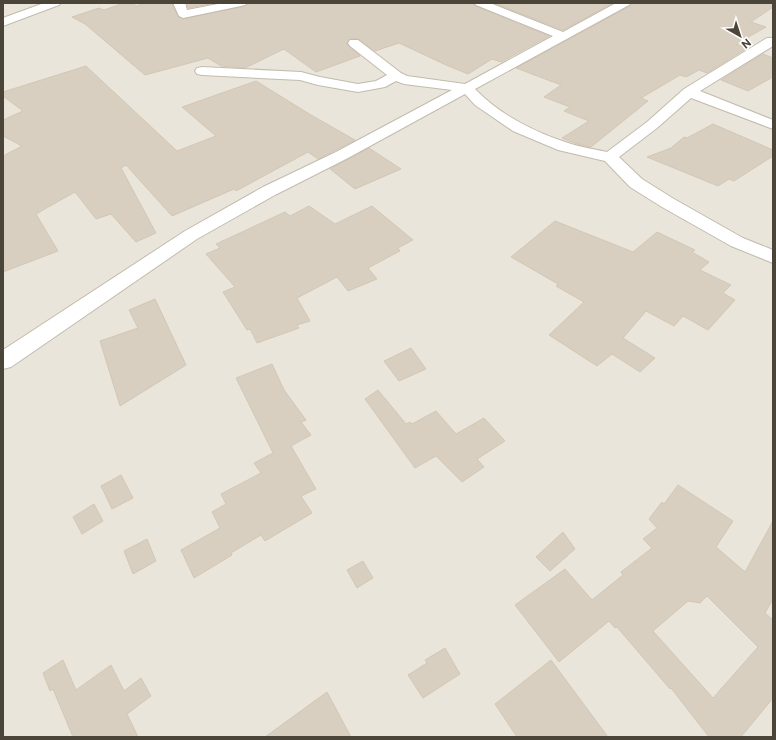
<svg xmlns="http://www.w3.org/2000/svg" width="776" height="740" viewBox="0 0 776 740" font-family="Commissioner,sans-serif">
	<rect width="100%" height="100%" fill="#f6f3ec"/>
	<!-- residential -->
	<rect fill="#eae5da" x="3" y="3" width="770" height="734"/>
	<!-- building -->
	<g fill="#d8cfc1" stroke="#d3c7b4" fill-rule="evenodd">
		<polygon points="124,3 133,3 136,6 145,3 172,3 178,17 183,19 245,6 248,3 472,3 475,6 549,36 501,62 492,59 468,74 446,65 399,43 375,51 359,39 350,38 347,44 360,56 316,72 284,49 245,68 221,66 208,58 145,75 85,24 72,17 99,8 104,10"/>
		<polygon points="187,3 215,3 188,8"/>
		<polygon points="494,3 613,3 563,30"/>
		<polygon points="632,3 773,3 773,7 751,22 766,27 736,44 747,48 707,73 699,70 686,77 680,75 641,98 648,101 591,147 574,143 562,138 589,121 564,111 570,107 544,97 561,85 516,68 630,6"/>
		<polygon points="763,54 773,58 773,77 748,91 721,80"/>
		<polygon points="86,66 177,151 216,136 182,107 256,81 311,115 355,140 318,159 308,152 236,191 234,189 172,216 126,165 121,168 156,233 136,242 111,214 96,219 75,192 36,214 58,251 3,272 3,156 22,146 3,136 3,120 23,111 3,96 3,92"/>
		<polygon points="713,124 773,150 773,156 734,181 729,179 718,186 647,157 671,148 684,137 687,138"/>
		<polygon points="369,148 401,169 355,189 330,169"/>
		<polygon points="309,206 335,224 372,206 413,240 398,248 400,251 368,268 377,279 348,291 337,277 297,298 310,321 297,325 299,328 257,343 250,329 247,330 223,292 235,287 206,254 220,248 216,244 285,212 290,216"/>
		<polygon points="555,221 633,252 657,232 695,250 692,252 709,262 700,270 731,285 723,293 735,300 708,330 683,316 674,326 646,311 623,338 655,358 640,372 612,354 597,366 549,335 584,302 556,286 558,284 511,257"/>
		<polygon points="155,299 186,365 120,406 100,341 138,328 129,310"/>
		<polygon points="411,348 426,369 399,381 384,361"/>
		<polygon points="272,364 284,390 306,420 301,422 311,435 291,446 316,489 301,496 312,513 265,541 261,535 231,553 232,555 194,578 181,550 220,528 212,512 226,504 221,494 261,473 254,463 273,453 236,378"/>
		<polygon points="378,390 406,424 410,422 412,424 436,411 456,434 484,418 505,441 477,459 484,467 462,482 436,456 415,468 365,399"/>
		<polygon points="121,475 133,498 112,509 101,486"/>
		<path d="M678,485l55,36 -17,26 29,25 28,-51v78l-8,14 8,7v78l-32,39h-32l-38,-49 -1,1 -53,-62 -2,1 -6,-7 -50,41 -44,-57 50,-36 27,31 31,-25 -2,-3 31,-24 -9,-9 14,-11 -8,-9 13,-17 2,2zM707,596l51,51 -45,51 -60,-67 35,-30 12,2z"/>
		<polygon points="94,504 103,521 82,534 73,517"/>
		<polygon points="563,532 575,549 550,571 536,557"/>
		<polygon points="147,539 156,561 133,574 124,551"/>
		<polygon points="363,561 373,578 357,588 347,570"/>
		<polygon points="445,648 460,674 423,698 408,675 427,663 425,660"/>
		<polygon points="63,660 76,690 111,665 124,691 141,678 151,696 127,714 138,737 73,737 53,689 50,691 43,673"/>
		<polygon points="551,660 608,737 517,737 495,704"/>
		<polygon points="327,692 351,737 265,737"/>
	</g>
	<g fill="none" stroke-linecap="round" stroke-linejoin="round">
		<!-- minor casing -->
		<g stroke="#c2bbae" stroke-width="2">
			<g id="minor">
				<polygon points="44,3 61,3 59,5 3,26 3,18"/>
				<polygon points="173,3 185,3 187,10 223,3 247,3 245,5 241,6 183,18 179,16"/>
				<path d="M474,3h16l73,29 53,-29h15l-2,2 -154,84c25,26 59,43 93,54 12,4 26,6 39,9l40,-30 37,-33 83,-51h6v8l-73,45 73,29v9l-82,-31 -34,30 -38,29 23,22 32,20 69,39 30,12v13l-42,-17 -69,-39 -32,-20 -25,-26 -47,-11 -45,-19 -38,-26 -10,-11 -117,64 -73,37 -78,44 -186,128 -8,2v-19l182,-119 78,-44 73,-35 116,-62 -48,-6 -8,-3 -11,6 -27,5 -40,-7 -18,-5 -98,-5 -5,-1 -2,-3 2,-3 5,-1 99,5 19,5 38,7 18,-3 11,-6 -37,-29 -2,-3 2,-3h8l43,33 6,3 58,8 88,-48 -77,-31z"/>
			</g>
		</g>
		<!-- minor -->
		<use href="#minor" fill="#fff" fill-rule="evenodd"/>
	</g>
	<!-- border -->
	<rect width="776" height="740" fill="none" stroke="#4b4439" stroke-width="8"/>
	<!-- north arrow -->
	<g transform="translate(740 36) rotate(141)" stroke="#ffffff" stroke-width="3" paint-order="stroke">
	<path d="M0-3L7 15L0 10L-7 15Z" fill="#4b4439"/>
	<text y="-6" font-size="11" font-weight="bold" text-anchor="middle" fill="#4b4439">N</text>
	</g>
</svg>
